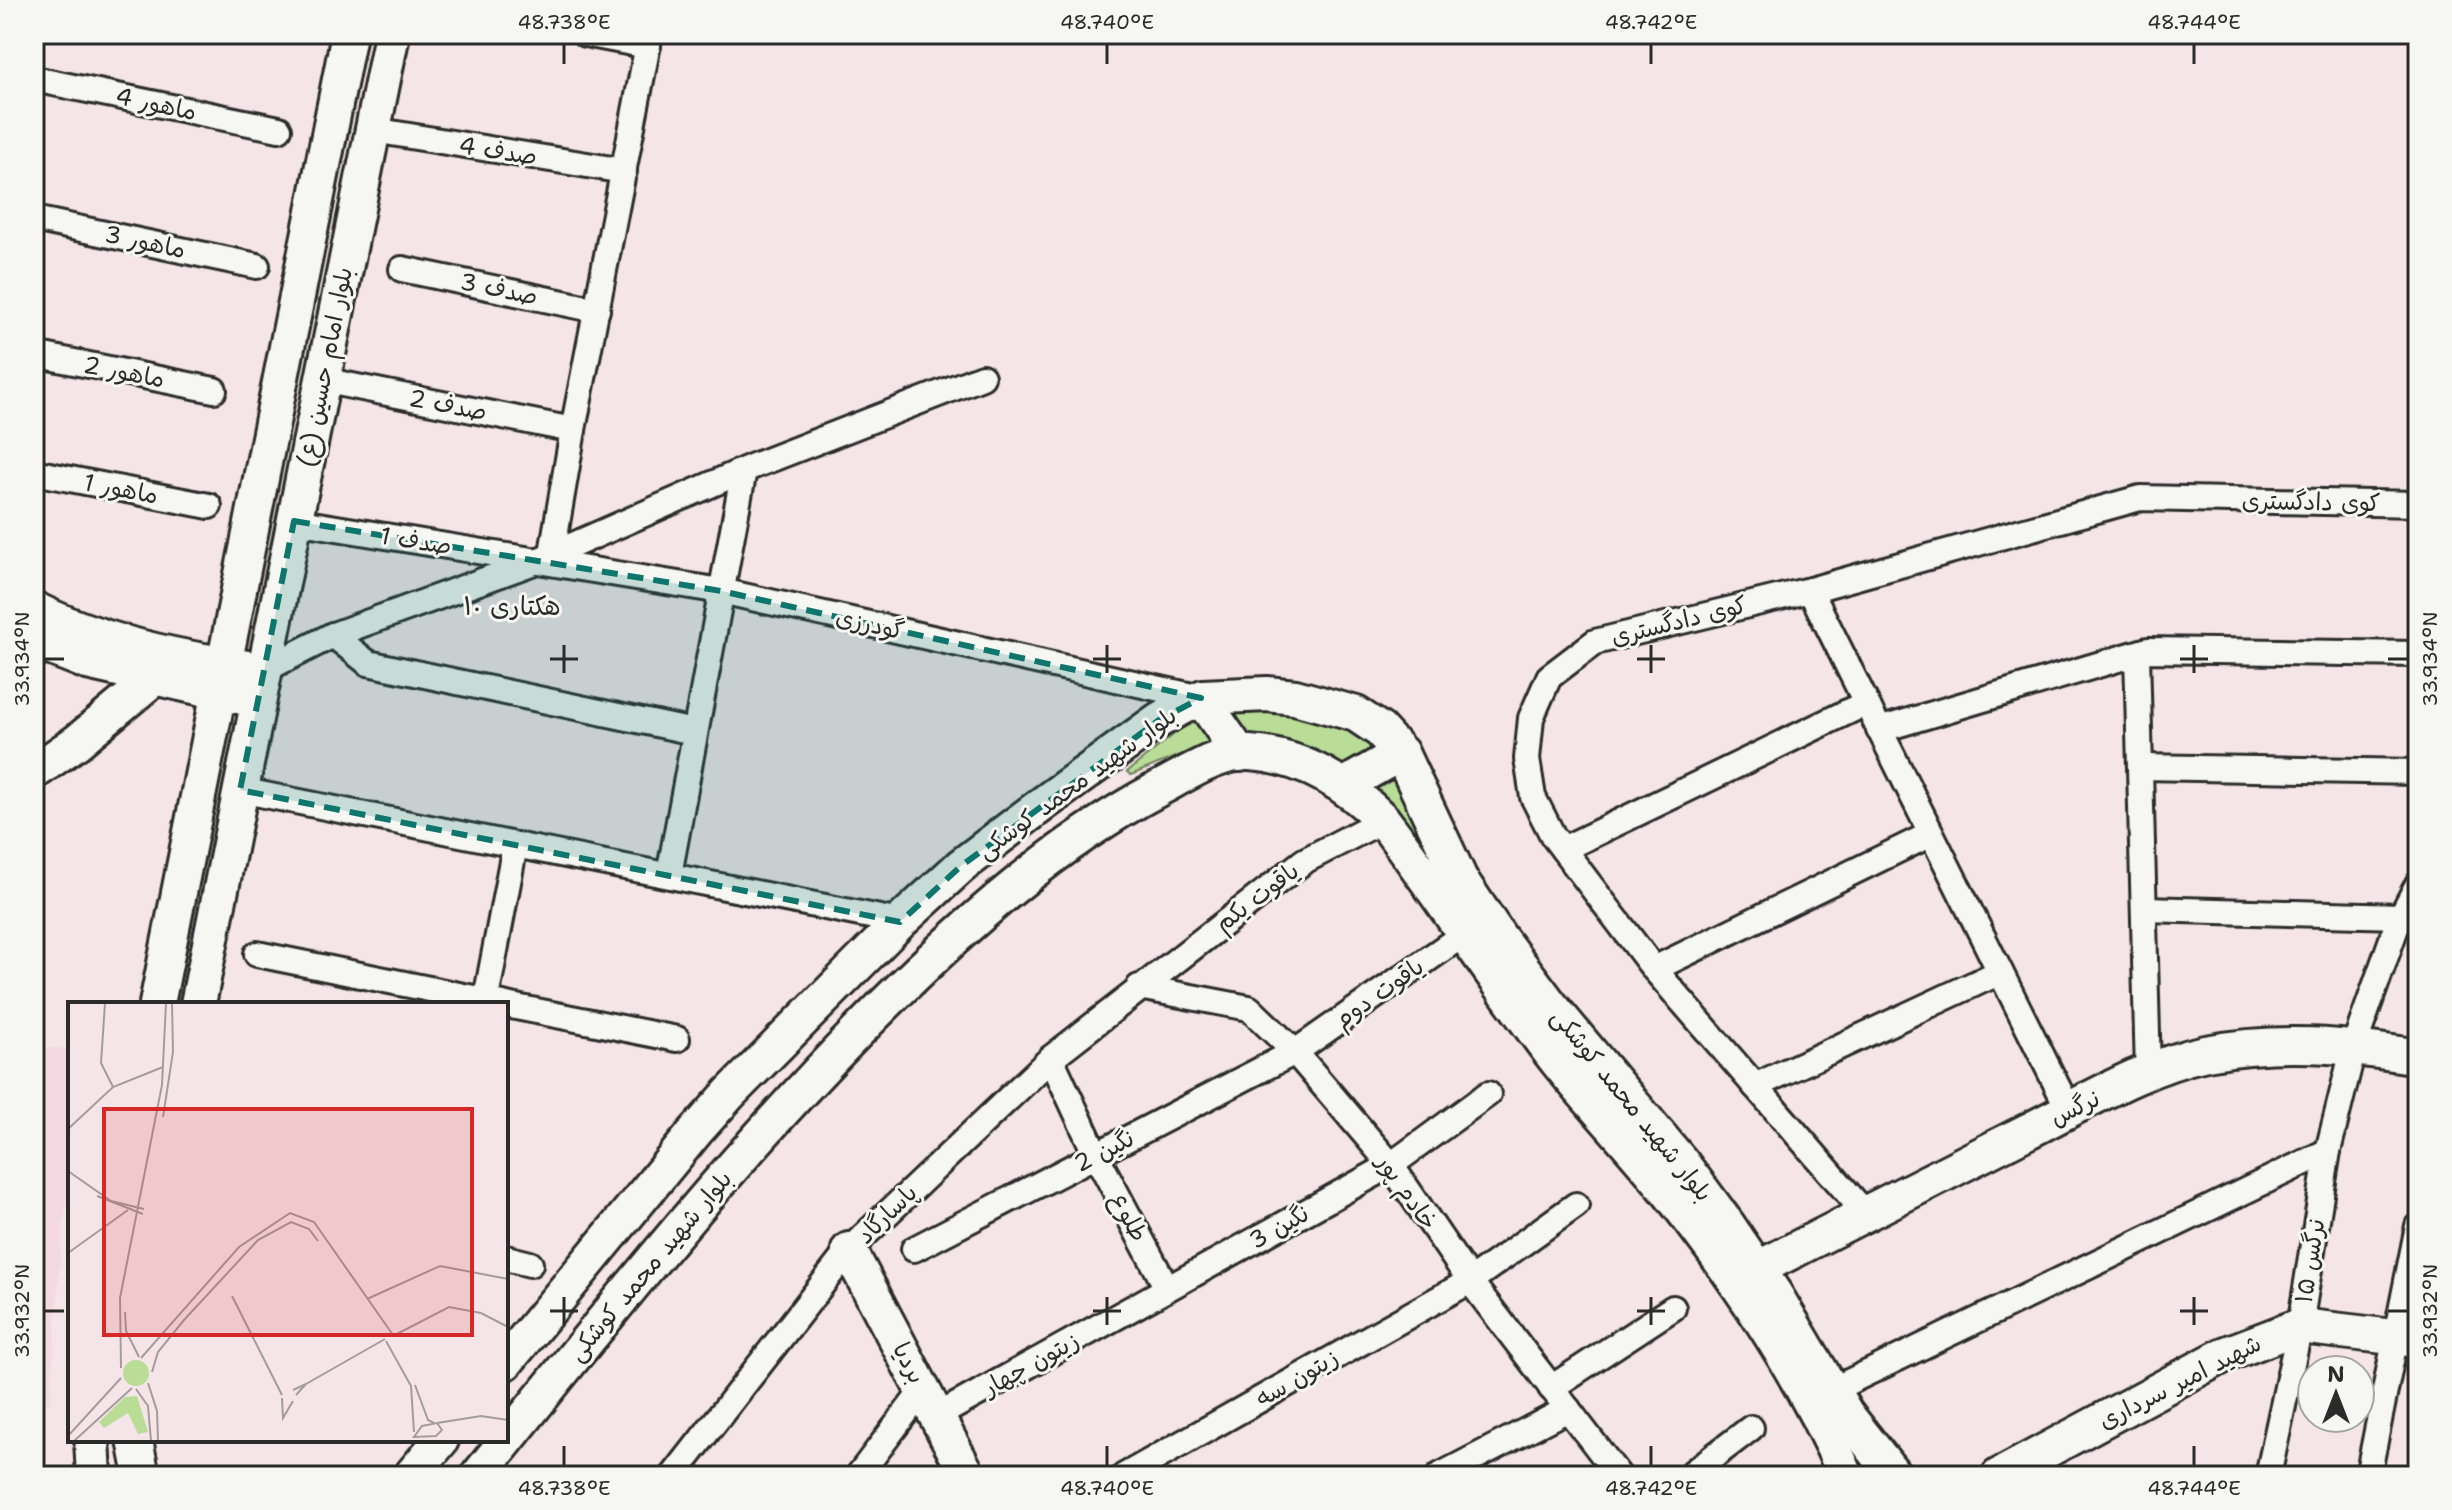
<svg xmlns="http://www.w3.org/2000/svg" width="2452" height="1510" viewBox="0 0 2452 1510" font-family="'Shantell Sans','Playpen Sans Arabic',sans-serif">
	<rect width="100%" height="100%" fill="#f5e5e9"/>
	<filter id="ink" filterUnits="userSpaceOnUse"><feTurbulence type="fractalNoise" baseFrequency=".0125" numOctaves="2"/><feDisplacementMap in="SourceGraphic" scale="16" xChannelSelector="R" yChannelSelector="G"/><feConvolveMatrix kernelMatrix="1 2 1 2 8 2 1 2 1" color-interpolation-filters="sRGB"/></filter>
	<g filter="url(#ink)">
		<!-- built -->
		<polygon fill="#f4d9e3" points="37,1047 70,1049 70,1189 63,1226 50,1404 34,1405 34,1064"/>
		<!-- green -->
		<g fill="#b9dd97" stroke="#728461" stroke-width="2">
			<polygon points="1220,704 1316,711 1388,752 1346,777 1249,743"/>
			<polygon points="1197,716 1214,741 1131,775 1127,772"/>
			<polygon points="1393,773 1433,860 1365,789"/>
		</g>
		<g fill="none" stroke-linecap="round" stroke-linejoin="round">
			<!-- street casing -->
			<g stroke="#2b2b2b" stroke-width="30">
				<g id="street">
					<polyline points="585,34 648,46"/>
					<polyline points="34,79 279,129"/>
					<polyline points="373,130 624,171"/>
					<polyline points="34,219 257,266"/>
					<polyline points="402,269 597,310"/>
					<polyline points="34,354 214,390"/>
					<polyline points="322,380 573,430"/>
					<polyline points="34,472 209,506"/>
					<polyline points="294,521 721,591 1201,698"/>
					<polyline points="552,553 573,430 650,34"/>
					<polyline points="1810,590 2069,1110"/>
					<polyline points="333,635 368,663 694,732"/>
					<polyline points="2137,654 2148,1073"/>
					<polyline points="264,670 333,635 537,561 751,467 982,377"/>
					<polyline points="1879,730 2148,650 2418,654"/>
					<polyline points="2140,767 2418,772"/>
					<polyline points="240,790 900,922"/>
					<polyline points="1563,849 1866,703"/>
					<polyline points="669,875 744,470"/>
					<polyline points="2144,909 2401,916"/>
					<polyline points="257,954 503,1004"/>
					<polyline points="1654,969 1931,834"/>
					<polyline points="1139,987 1249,1008 1295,1052 1391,1165 1470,1281 1619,1476"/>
					<polyline points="485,1004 515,845"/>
					<polyline points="506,1005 677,1039"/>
					<polyline points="1051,1058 1096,1155 1167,1288"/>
					<polyline points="1755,1086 2000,972"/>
					<polyline points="1865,1213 1654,969 1553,836 1533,797 1527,759 1531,718 1549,677 1595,642 1810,590 2140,498 2418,504"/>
					<polyline points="914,1249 1295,1052 1464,934"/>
					<polyline points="506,1258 530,1264"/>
					<polyline points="1551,1388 1673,1308"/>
					<polyline points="1832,1390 2328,1151"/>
					<polyline points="937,1416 1391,1165 1488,1094"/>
					<polyline points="673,1476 849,1250 1051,1058 1304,861 1383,820"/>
					<polyline points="858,1476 923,1390"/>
					<polyline points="1124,1476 1470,1281 1576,1205"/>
					<polyline points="1439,1476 1568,1409"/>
					<polyline points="1688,1476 1751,1428"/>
					<polyline points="2268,1476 2300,1326 2328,1151 2354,1046 2398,922 2418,884"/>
					<polyline points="2368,1476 2418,1226"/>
				</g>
			</g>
			<!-- secondary casing -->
			<g stroke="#2b2b2b" stroke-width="40">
				<g id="secondary">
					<path d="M34,609c65,33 142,49 214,59"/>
					<polyline points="34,641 87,662 242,697"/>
					<polyline points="1201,698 1240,754"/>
					<polyline points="34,772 77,742 154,678 162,664"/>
					<polyline points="1343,786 1401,753"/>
					<polyline points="157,1004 349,34"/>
					<polyline points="198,1004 392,34"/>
					<polyline points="849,1250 968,1476"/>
					<path d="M1757,1269c90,-46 181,-92 271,-138 56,-28 116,-65 178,-78 71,-14 142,-8 212,4"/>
					<polyline points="506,1362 696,1131 730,1093 900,922 961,866 1044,803 1159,720 1180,708 1203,697 1267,694 1295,697 1356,714 1380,730 1401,753 1460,879 1499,937 1551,1006 1682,1163 1727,1224 1774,1293 1846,1414 1895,1476"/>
					<polyline points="92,1440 94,1476"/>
					<polyline points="135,1440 142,1476"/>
					<polyline points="411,1476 441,1440"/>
					<path d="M478,1476c129,-161 259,-325 406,-471 83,-82 171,-161 274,-216 25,-13 63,-38 91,-36 54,3 98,31 134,67 60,79 113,163 174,241 35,44 75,85 110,129 68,85 136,186 179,286"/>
					<polyline points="1999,1476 2224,1355 2300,1326 2418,1340"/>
				</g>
			</g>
			<!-- street -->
			<use href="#street" stroke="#f6f6f2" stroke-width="24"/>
			<!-- secondary -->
			<use href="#secondary" stroke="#f6f6f2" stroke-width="34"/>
		</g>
	</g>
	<!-- marked area -->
	<path fill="#0f766e" fill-opacity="0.2" stroke="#0f766e" stroke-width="6" stroke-dasharray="16 10" stroke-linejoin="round" d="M294,521l427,70 480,107 -42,22 -198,146 -61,56 -660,-132z"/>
	<!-- ticks -->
	<path fill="none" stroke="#2b2b2b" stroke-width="3" d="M564,44v20M1107,44v20M1651,44v20M2194,44v20M564,645v28M1107,645v28M1651,645v28M2194,645v28M44,659h20M550,659h28M1093,659h28M1637,659h28M2180,659h28M2388,659h20M564,1297v28M1107,1297v28M1651,1297v28M2194,1297v28M44,1311h20M550,1311h28M1093,1311h28M1637,1311h28M2180,1311h28M2388,1311h20M564,1446v20M1107,1446v20M1651,1446v20M2194,1446v20"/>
	<g text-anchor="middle" stroke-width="6" stroke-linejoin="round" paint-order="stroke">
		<!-- street labels -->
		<g font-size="24" fill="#2b2b2b" stroke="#f6f6f2">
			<text transform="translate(156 104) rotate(12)" y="8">ماهور 4</text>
			<text transform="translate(498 151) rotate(9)" y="8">صدف 4</text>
			<text transform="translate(145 242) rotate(12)" y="8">ماهور 3</text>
			<text transform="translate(499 289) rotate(12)" y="8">صدف 3</text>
			<text transform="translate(325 367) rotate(-79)" y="8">بلوار امام حسین (ع)</text>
			<text transform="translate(124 372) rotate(11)" y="8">ماهور 2</text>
			<text transform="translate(448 405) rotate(11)" y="8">صدف 2</text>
			<text transform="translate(121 489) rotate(11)" y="8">ماهور 1</text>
			<text transform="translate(2311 502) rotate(1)" y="8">کوی دادگستری</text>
			<text transform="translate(416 541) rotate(9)" y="8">صدف 1</text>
			<text transform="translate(1679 621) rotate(-14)" y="8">کوی دادگستری</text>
			<text transform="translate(870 624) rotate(13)" y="8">گودرزی</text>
			<text transform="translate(1077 783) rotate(-36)" y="8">بلوار شهید محمد کوشکی</text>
			<text transform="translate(1257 897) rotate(-37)" y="8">یاقوت یکم</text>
			<text transform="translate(1379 993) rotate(-35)" y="8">یاقوت دوم</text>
			<text transform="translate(1632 1105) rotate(51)" y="8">بلوار شهید محمد کوشکی</text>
			<text transform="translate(2075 1108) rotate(-26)" y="8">نرگس</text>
			<text transform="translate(1104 1151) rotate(-27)" y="8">نگین 2</text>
			<text transform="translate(1407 1192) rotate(55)" y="8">خادم پور</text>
			<text transform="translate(887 1214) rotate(-44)" y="8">پاسارگاد</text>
			<text transform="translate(1129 1217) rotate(62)" y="8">طلوع</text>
			<text transform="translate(1279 1227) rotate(-29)" y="8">نگین 3</text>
			<text transform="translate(2310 1261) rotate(-81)" y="8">نرگس ۱۵</text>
			<text transform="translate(650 1266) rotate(-50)" y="8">بلوار شهید محمد کوشکی</text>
			<text transform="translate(909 1363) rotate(63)" y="8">بردیا</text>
			<text transform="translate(1031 1364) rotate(-29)" y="8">زیتون چهار</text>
			<text transform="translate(1297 1378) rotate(-30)" y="8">زیتون سه</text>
			<text transform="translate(2180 1382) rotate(-27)" y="8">شهید امیر سرداری</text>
		</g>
		<!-- neighbourhood labels -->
		<g font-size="26" fill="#2b2b2b" stroke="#f6f6f2">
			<text x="512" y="615">۱۰ هکتاری</text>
		</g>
	</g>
	<!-- overview -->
	<g transform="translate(68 1002)">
		<rect width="440" height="440" fill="#f5e5e9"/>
		<path d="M55 371a13 13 0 1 1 26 0a13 13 0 1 1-26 0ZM69,394l11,36 -10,2 -10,-21 -24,15 -5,-6 26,-25z" fill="#b9dd97"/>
		<path fill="none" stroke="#a49b9d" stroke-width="2" d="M37,1l-4,60 12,24M95,115l10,-65 -1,-49M0,127l45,-42 50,-20M0,169l43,30 33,8M29,194l46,18M0,251l60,-43M164,294l50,99M299,297l73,-33 68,13M57,310l1,19 13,26M325,334l56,-29 32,6 27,14M318,339l25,45 3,46M73,356l98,-111 51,-34 24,9 79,113M53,366l-1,-70 42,-213 4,-82M84,370l6,-20 26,-32 74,-80 33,-18 18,7 9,12M80,381l9,28 1,30M238,382l79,-45M347,383l13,35 6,3M68,387l12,17 3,35M225,388l13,-6 -10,11M214,396l1,20 10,-17M369,421l44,-7 27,4M369,421l5,7 -6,6 -22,1 8,-11zM0,434l53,-58M6,439l58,-53"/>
		<path fill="#d62828" fill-opacity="0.15" stroke="#d62828" stroke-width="4" d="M36,107h368v226h-368z"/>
		<rect width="440" height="440" fill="none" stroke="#2b2b2b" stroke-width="4"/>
	</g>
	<!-- margin -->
	<rect width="2452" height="1510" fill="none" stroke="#f6f6f2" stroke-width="88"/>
	<!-- north arrow -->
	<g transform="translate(2336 1394)"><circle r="38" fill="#f6f6f2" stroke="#a5a5a2" stroke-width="2"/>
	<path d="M0-6L14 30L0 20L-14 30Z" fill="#2b2b2b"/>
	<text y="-12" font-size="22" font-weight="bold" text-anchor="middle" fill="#2b2b2b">N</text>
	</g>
	<rect x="44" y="44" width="2364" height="1422" fill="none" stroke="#2b2b2b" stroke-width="3"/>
	<g font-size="20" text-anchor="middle" fill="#2b2b2b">
		<text x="564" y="29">48.738°E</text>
		<text x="1107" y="29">48.740°E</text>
		<text x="1651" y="29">48.742°E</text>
		<text x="2194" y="29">48.744°E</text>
		<text transform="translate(22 659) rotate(-90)" y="7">33.934°N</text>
		<text transform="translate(2430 659) rotate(-90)" y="7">33.934°N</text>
		<text transform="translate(22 1311) rotate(-90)" y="7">33.932°N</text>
		<text transform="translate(2430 1311) rotate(-90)" y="7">33.932°N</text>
		<text x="564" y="1495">48.738°E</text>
		<text x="1107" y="1495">48.740°E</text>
		<text x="1651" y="1495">48.742°E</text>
		<text x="2194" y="1495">48.744°E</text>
	</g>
</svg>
